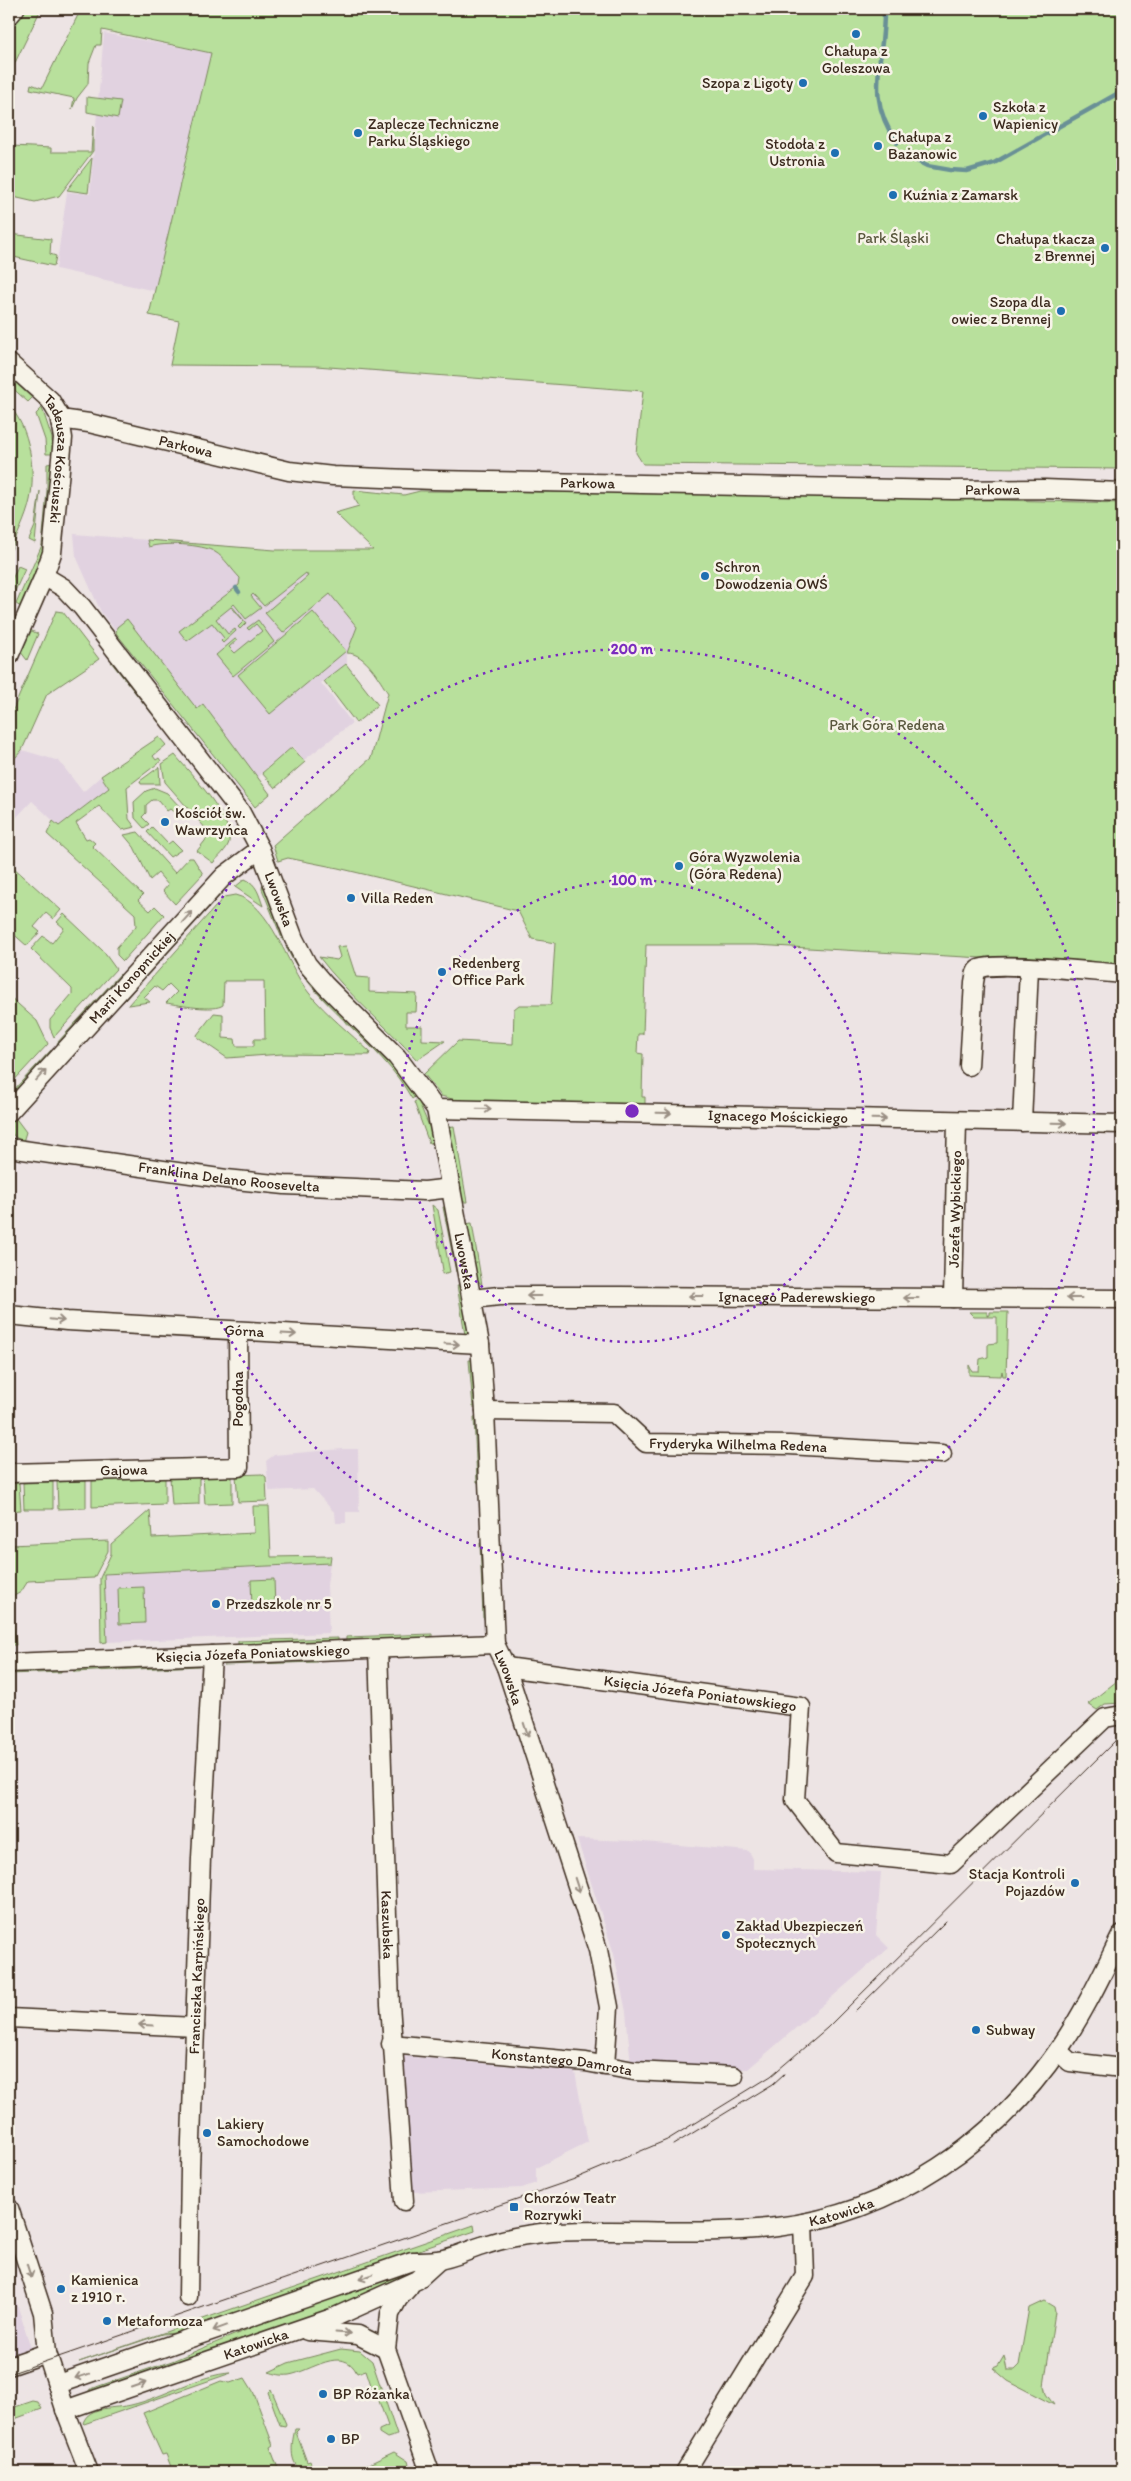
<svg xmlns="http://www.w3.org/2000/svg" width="1131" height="2481" viewBox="0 0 1131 2481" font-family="Itim,sans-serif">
	<rect width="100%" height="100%" fill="#ede4e4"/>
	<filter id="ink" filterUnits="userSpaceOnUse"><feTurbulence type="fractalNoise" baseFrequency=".02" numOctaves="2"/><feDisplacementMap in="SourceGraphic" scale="10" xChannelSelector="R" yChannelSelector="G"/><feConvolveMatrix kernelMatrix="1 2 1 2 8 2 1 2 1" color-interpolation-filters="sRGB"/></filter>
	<g filter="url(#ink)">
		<!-- built -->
		<g fill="#e1d2e0">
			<polygon points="104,33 211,53 408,374 316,366 170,365 179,321 149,315 155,291 56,269 67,192 90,194"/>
			<polygon points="74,534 222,546 310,569 357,627 347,653 347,663 321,683 352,723 304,760 293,746 264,770 245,797 101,612 76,556"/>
			<polygon points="22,750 59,761 83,792 101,776 109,788 59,826 32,801 10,824 9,765"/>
			<polygon points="342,1449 358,1449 359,1512 346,1512 346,1523 336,1523 335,1513 313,1489 269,1491 266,1461 274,1455"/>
			<polygon points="330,1563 327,1585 329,1633 107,1642 103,1574"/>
			<polygon points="577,1839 632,1841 749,1851 753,1859 753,1869 881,1872 876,1935 889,1948 748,2069 631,2065 626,2012 614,1954"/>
			<polygon points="401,2056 575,2072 588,2142 536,2168 536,2183 522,2188 412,2192"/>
			<polygon points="9,2279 31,2348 9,2356"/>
		</g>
		<!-- green -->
		<g fill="#b8e09c" stroke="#7a855d">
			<polygon points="25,9 41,9 9,75 9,27"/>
			<polygon points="67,9 1122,9 1122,469 643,464 636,453 643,391 316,366 170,365 179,321 149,315 211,53 102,30 101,45 96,45 89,63 88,84 77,98 72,109 74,98 30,89 31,84 42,88 78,15"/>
			<polygon points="87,97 121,101 118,118 87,112"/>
			<polygon points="93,126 93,151 59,196 35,202 9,196 9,142 12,142 12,146 51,148 51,152 91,152"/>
			<polygon points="92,158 88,193 67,190"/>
			<polygon points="9,231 10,234 51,239 50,254 56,256 54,266 9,256"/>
			<polygon points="9,377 32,398 28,402 9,385"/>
			<path d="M9,406c21,21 27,66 21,94 -4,19 -14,37 -21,54z"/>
			<polygon points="42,408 52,438 53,454 46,454 45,440 36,414"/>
			<polygon points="53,463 43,549 36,574 21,607 16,604 42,545 47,491 47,464"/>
			<path d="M354,490l50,5 16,-4 290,2 412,10v463l-366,-21h-110l-3,89h-5l-1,19 6,1 -1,43h3v9l-185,-5 -19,-5 -17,-22 34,-33 55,3 1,-35 5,-4h32l4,-62 -23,-4 -14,-28 -180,-43 -50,-10 -10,3 -5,-16 98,-87 17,-65c-9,-13 -22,-40 -41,-40l10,-26 -27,-33 -47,39 -18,-20 43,-37 -2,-3 -42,33 -11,-12 -2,2 10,12 -15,11 -12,-15 -2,2 14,17 -6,6 -2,-2 6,-6 -13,-14 -15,12 12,15 7,-5 1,2 -13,12 -2,-2 3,-3 -12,-15 -25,18 -8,-10 60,-46 1,-7c-8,-8 -16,-21 -25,-26 -12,-8 -53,-10 -66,-5l-2,-7 128,10h98l-38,-37 24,-7 -5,-8z"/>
			<polygon points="40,491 35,543 29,540 35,526"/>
			<polygon points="18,566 25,569 10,602 9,586"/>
			<polygon points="56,611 63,612 99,659 47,694 22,750 9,765 9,719"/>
			<polygon points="313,612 346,651 270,714 238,675"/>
			<polygon points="127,619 197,709 203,704 270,794 255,807 116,633 117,627"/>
			<polygon points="258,620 274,642 233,676 216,655 235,639 237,640 229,647 235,653 262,631 256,624 249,630 247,628"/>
			<polygon points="30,630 38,634 27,660 20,651"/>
			<polygon points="114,660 162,723 160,724 111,662"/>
			<polygon points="346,664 378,705 356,723 324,681"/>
			<polygon points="159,737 166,745 153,756 156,760 159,758 161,761 127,787 129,819 135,827 122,830 99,806 76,823 86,839 89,838 95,843 92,846 143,895 138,900 150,911 155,906 164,915 123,961 117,955 117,947 136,926 135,914 47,834 53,821 59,826 109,788 101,776"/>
			<polygon points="292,747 305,762 275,788 262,773"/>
			<path d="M175,755c15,18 59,63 54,87 -2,8 -11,15 -16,21l-16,-12 11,-14 -1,-7 -42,-48 -3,-18z"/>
			<polygon points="159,767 160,784 141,784 140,781"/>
			<polygon points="155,788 167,793 181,808 175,813 170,809 167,811 158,800 152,800 146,805 146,813 142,817 149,824 144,828 135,818 134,802 146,791"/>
			<polygon points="9,822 10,824 15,861 9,855"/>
			<polygon points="152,827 168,844 172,841 181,850 170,857 147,832"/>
			<polygon points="138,832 175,873 189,858 193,858 203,874 175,904 163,891 168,885 158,873 150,880 134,847 124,835"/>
			<polygon points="9,866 13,867 61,910 53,919 46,913 34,927 40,932 27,946 9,930"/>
			<path d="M245,879c12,5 14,16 18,27l-28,-19z"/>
			<polygon points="263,882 286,939 283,941 262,889"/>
			<polygon points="223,888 225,890 123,1002 121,1001"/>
			<path d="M235,895c36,8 51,70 74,98 18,22 41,40 61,59l-1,3 -87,-1 -55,4 -29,-20 -1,-3 17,-22 9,1v24l12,1 1,7h18v-7h11l-1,-58h-40l-1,24c-9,7 -44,0 -57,-2l11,-11 -8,-8 -7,7 -7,-5 -11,11 6,5 -22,3 96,-108z"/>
			<polygon points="64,914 103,951 116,969 54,1037 50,1028 50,1020 72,994 72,989 31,949 43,936 52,943 64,928 57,922"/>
			<path d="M289,946l93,104 34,46 -4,3c-33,-59 -97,-91 -126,-152z"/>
			<path d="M346,946l10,31 13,1v14l48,2 -1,18h-10v14h16v14l23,1 -28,19c-32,-36 -69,-65 -98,-103l18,3 3,-3 -3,-10z"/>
			<polygon points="120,974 122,976 58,1045 57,1043"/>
			<polygon points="9,996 37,1021 48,1044 9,1086 9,1066 11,1063 9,1060"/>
			<polygon points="51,1050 52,1052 9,1099 9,1095"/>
			<polygon points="418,1100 436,1143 429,1143 414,1102"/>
			<polygon points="14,1116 26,1132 23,1142 14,1136 10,1130"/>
			<polygon points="454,1126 467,1202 461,1202 447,1127"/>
			<polygon points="432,1205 438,1210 450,1272 442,1274 442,1271 443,1270"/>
			<polygon points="443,1207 446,1207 459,1272 456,1272"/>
			<polygon points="472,1223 482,1285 474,1276 465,1224"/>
			<polygon points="457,1285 461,1285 469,1334 465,1335"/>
			<polygon points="969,1312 987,1312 987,1316 990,1315 990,1312 1008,1312 1006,1376 1003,1376 1002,1371 1001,1376 969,1375 969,1365 972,1371 979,1371 980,1359 988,1357 988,1344 997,1343 997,1317 974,1317"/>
			<polygon points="469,1360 472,1360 476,1407 473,1407"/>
			<polygon points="474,1417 476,1417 479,1482 477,1482"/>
			<polygon points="262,1474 266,1477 267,1501 238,1502 236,1475"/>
			<polygon points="232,1475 232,1503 205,1504 203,1477"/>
			<polygon points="199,1476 199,1504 172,1505 170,1478"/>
			<polygon points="165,1477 165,1504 92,1507 92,1481"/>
			<polygon points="86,1481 86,1508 58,1509 57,1482"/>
			<polygon points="53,1482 53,1509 24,1509 23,1483"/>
			<polygon points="19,1483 21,1510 9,1511 9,1484"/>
			<polygon points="253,1506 269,1506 271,1557 331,1556 330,1563 104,1574 107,1642 101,1643 100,1578 111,1554 111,1544 150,1510 152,1538 254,1533"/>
			<polygon points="108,1541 108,1551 94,1578 28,1581 21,1592 14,1596 13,1616 9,1616 9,1545"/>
			<polygon points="480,1543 482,1543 486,1619 483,1618"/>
			<polygon points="274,1579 275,1607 252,1608 251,1580"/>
			<polygon points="144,1587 145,1623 119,1624 118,1588"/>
			<polygon points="9,1621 13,1621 16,1645 9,1645"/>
			<polygon points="432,1634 432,1640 346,1642 346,1637"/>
			<polygon points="338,1638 338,1643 238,1647 238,1641"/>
			<polygon points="317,1659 317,1662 224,1665 231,1662"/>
			<polygon points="193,1664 199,1666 74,1672 73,1669"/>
			<polygon points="61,1669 61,1672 9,1674 9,1671"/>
			<polygon points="1122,1677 1122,1703 1105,1704 1097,1710 1088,1704"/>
			<polygon points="474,2225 475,2231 176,2333 162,2334 79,2362"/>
			<polygon points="415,2269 417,2271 343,2305 89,2392 89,2390 99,2386 172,2361 277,2317"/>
			<polygon points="1044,2301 1054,2307 1055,2312 1044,2386 1046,2394 1054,2405 1008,2381 993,2368 998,2366 1004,2356 1007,2370 1014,2370 1019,2365 1029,2308"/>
			<path d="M341,2349l19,2 12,10 25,74 -10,3 -8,-5v-3l9,-4 -13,-36 -10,4 -1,-2 8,-4 -6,-18 -9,3c-14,-29 -47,-1 -68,2 -7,1 -14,-1 -20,-3l19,-9z"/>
			<path d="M231,2373l-147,51 -1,-1c6,-18 32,-14 48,-18 31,-7 70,-31 100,-32z"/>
			<polygon points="245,2378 253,2391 273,2445 270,2447 279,2471 187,2472 185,2469 173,2472 166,2454 162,2455 143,2413 221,2381 230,2383"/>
			<polygon points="271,2389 286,2424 285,2426 280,2425 268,2392"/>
			<polygon points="33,2401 38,2402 42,2409 9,2421 9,2409"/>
			<path d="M295,2429h4l-3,3 11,30 3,-1 3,8 -2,3 -9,-1c-14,-9 -10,-29 -7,-42z"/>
			<polygon points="394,2452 408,2461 411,2472 352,2472"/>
		</g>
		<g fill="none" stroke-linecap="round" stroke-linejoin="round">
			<!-- stream -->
			<g stroke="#699096" stroke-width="4.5">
				<path d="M884,9c1,53 -21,85 13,134"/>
				<polyline points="913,159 927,166 950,170 967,171 994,163 1122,91"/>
				<polyline points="236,588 239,592"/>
			</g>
			<!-- minor casing -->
			<g stroke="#3b2a1e" stroke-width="21">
				<g id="minor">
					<polyline points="9,16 15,9"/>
					<path id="s1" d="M9,363l41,37 9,15 4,23 -11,115 -8,23 -35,80"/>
					<path id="s2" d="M60,419l29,4 200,48 44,5 101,4 519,10 91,-1 78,3"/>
					<path id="s3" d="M44,576l20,12 18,19 158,204 20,38 34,90 13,25 18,21 72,72 39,52 44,235 5,67 10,233 11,23 92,283 11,57 -4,59"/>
					<path d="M969,1066l5,-84c1,-4 1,-11 5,-13 13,-8 122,3 143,5"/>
					<path id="s4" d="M436,1109l686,15"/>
					<path id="s5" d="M9,1112l215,-236 36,-27"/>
					<polyline points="1022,1122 1029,968"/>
					<path id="s6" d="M9,1148l217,31 59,6 140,6 26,-3"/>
					<path id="s7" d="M953,1298l4,-177"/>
					<path id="s8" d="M472,1299l27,-3h122l501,3"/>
					<path id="s9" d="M9,1315l58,6 413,23"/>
					<path id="s10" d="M485,1411l129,2 32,30 143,2 153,9"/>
					<path id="s11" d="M9,1473l230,-6 -1,-136"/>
					<path id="s12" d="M378,1649l12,355 14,197"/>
					<path id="s13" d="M9,1663l486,-19"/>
					<path id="s14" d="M506,1667l295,40 -6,93 41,53 115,11 154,-146 17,-3"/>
					<polyline points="9,2018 195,2027"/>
					<path id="s15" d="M391,2044l195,18 48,9 100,5"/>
					<polyline points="1058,2051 1070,2062 1122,2068"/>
					<polyline points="9,2208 43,2313 47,2353 68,2418 89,2472"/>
					<polyline points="409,2287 398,2299 390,2314 386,2349 430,2472"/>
					<path id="s16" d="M188,2297l2,-128 11,-311 11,-203"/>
					<polyline points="307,2331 358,2335 386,2349"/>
					<polyline points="9,2366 47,2353"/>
					<path id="s17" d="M58,2384l354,-123c8,0 17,0 25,-1 15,-1 31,-10 45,-14 22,-8 46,-12 70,-14 75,-4 151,4 225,-5 117,-14 219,-85 284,-181 24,-35 42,-74 61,-112"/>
					<path id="s18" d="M65,2410l270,-93 82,-37 22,-20"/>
					<polyline points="685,2472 805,2276 803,2223"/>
				</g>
			</g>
			<!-- minor -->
			<use href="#minor" stroke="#f7f3e8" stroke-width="18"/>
			<!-- tram -->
			<g stroke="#3b2a1e" stroke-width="1">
				<polyline points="855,2011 946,1921"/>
				<polyline points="673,2145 773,2084 784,2074"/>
				<polyline points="9,2374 572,2180 667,2140 771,2076 827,2028 1122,1734"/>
			</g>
		</g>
		<!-- one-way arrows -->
		<defs><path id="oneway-shaft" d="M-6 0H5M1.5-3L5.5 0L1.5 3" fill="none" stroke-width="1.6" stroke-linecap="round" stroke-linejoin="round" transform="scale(1.25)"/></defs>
		<g stroke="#998e83">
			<use href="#oneway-shaft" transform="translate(187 917) rotate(-48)"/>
			<use href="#oneway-shaft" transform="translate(41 1075) rotate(-48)"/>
			<use href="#oneway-shaft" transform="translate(484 1109) rotate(1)"/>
			<use href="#oneway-shaft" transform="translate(664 1113) rotate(1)"/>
			<use href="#oneway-shaft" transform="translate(879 1119) rotate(1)"/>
			<use href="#oneway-shaft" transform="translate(1059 1123) rotate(1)"/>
			<use href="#oneway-shaft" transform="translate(534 1296) rotate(180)"/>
			<use href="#oneway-shaft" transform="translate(696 1296) rotate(-180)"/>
			<use href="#oneway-shaft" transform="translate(911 1298) rotate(-180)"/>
			<use href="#oneway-shaft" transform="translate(1074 1298) rotate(-180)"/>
			<use href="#oneway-shaft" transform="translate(57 1320) rotate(6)"/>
			<use href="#oneway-shaft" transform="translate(289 1334) rotate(3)"/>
			<use href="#oneway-shaft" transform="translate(452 1344) rotate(3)"/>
			<use href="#oneway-shaft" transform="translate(526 1730) rotate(72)"/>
			<use href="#oneway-shaft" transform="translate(577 1885) rotate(72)"/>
			<use href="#oneway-shaft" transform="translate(146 2025) rotate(-177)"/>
			<use href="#oneway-shaft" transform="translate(29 2271) rotate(72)"/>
			<use href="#oneway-shaft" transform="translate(366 2277) rotate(161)"/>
			<use href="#oneway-shaft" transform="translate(220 2328) rotate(160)"/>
			<use href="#oneway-shaft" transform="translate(343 2333) rotate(4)"/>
			<use href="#oneway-shaft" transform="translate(82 2376) rotate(162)"/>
			<use href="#oneway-shaft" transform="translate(139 2385) rotate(-19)"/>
		</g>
	</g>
	<!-- distance rings -->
	<g fill="none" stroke="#7b2cbf" stroke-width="2.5" stroke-dasharray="2.5 5">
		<circle cx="632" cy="1111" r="231"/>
		<circle cx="632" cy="1111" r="462"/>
	</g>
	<!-- markers -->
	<g fill="#1f6fb2" stroke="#f7f3e8" stroke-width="2">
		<circle cx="856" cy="34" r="5"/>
		<circle cx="803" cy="83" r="5"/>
		<circle cx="983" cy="116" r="5"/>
		<circle cx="358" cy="133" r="5"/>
		<circle cx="878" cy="146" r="5"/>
		<circle cx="835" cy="153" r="5"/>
		<circle cx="893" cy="195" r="5"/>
		<circle cx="1105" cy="248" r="5"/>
		<circle cx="1061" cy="311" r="5"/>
		<circle cx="705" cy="576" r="5"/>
		<circle cx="165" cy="822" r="5"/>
		<circle cx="679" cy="866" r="5"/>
		<circle cx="351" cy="898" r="5"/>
		<circle cx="442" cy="972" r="5"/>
		<circle cx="216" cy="1604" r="5"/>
		<circle cx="1075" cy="1883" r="5"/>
		<circle cx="726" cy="1935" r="5"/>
		<circle cx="976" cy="2030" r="5"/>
		<circle cx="207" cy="2133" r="5"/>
		<rect x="509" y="2202" width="10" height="10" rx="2.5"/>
		<circle cx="61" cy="2289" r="5"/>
		<circle cx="107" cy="2321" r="5"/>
		<circle cx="323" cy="2394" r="5"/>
		<circle cx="331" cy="2439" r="5"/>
	</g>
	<g text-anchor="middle" stroke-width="5" stroke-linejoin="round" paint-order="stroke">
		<!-- poi labels -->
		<g font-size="15" fill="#3b2a1e" stroke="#f7f3e8" text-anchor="start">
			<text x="856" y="56" text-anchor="middle">Chałupa z<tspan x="856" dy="17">Goleszowa</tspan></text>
			<text x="793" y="88" text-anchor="end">Szopa z Ligoty</text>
			<text x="993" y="112">Szkoła z<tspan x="993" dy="17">Wapienicy</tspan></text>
			<text x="368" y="129">Zaplecze Techniczne<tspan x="368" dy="17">Parku Śląskiego</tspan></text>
			<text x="888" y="142">Chałupa z<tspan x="888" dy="17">Bażanowic</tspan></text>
			<text x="825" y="149" text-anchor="end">Stodoła z<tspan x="825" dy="17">Ustronia</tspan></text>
			<text x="903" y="200">Kuźnia z Zamarsk</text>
			<text x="1095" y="244" text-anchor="end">Chałupa tkacza<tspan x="1095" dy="17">z Brennej</tspan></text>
			<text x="1051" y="307" text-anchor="end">Szopa dla<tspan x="1051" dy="17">owiec z Brennej</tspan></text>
			<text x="715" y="572">Schron<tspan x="715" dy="17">Dowodzenia OWŚ</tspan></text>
			<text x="175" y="818">Kościół św.<tspan x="175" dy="17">Wawrzyńca</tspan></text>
			<text x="689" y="862">Góra Wyzwolenia<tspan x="689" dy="17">(Góra Redena)</tspan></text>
			<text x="361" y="903">Villa Reden</text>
			<text x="452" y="968">Redenberg<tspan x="452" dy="17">Office Park</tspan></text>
			<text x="226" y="1609">Przedszkole nr 5</text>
			<text x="1065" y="1879" text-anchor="end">Stacja Kontroli<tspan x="1065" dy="17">Pojazdów</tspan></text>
			<text x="736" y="1931">Zakład Ubezpieczeń<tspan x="736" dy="17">Społecznych</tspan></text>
			<text x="986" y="2035">Subway</text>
			<text x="217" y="2129">Lakiery<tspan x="217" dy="17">Samochodowe</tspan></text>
			<text x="524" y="2203">Chorzów Teatr<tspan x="524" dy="17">Rozrywki</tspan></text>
			<text x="71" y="2285">Kamienica<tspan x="71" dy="17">z 1910 r.</tspan></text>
			<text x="117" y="2326">Metaformoza</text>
			<text x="333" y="2399">BP Różanka</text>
			<text x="341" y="2444">BP</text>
		</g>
		<!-- park labels -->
		<g font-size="15" fill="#5a583e" stroke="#f7f3e8">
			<text x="893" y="243">Park Śląski</text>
			<text x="887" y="730">Park Góra Redena</text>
		</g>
		<!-- street labels -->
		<g font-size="15" fill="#3b2a1e" stroke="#f7f3e8">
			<text dy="5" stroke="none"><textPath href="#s2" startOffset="129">Parkowa</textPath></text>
			<text dy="5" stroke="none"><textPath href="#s1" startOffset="116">Tadeusza Kościuszki</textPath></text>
			<text dy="5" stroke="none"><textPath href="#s2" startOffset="534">Parkowa</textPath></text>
			<text dy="5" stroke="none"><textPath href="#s2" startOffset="939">Parkowa</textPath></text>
			<text dy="5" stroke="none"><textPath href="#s3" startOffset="404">Lwowska</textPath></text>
			<text dy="5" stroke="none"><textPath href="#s5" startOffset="182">Marii Konopnickiej</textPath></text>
			<text dy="5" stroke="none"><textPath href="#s4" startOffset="342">Ignacego Mościckiego</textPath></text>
			<text dy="5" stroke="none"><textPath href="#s6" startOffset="222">Franklina Delano Roosevelta</textPath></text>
			<text dy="5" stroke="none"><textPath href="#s7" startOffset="89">Józefa Wybickiego</textPath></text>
			<text dy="5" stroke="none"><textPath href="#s3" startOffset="824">Lwowska</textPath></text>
			<text dy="5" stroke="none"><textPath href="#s8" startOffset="325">Ignacego Paderewskiego</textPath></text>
			<text dy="5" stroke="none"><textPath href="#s9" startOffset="236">Górna</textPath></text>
			<text transform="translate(238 1399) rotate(-90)" y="5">Pogodna</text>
			<text dy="5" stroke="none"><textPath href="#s10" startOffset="265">Fryderyka Wilhelma Redena</textPath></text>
			<text dy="5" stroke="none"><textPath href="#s11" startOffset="115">Gajowa</textPath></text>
			<text dy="5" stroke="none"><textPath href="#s13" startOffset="244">Księcia Józefa Poniatowskiego</textPath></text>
			<text dy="5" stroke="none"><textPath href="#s3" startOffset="1245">Lwowska</textPath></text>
			<text dy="5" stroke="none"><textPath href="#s14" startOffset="196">Księcia Józefa Poniatowskiego</textPath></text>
			<text dy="5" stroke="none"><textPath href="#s12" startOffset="276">Kaszubska</textPath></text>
			<text dy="5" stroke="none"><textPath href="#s16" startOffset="321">Franciszka Karpińskiego</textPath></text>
			<text dy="5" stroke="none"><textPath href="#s15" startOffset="172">Konstantego Damrota</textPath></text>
			<text dy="5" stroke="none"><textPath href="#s17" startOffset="810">Katowicka</textPath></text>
			<text dy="5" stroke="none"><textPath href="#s18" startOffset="202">Katowicka</textPath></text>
		</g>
	</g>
	<circle cx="632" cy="1111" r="8" fill="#7b2cbf" stroke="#f7f3e8" stroke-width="2.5"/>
	<g font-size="15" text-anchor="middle" font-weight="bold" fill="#7b2cbf" stroke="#f7f3e8" stroke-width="5" stroke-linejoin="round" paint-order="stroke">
		<text x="632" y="654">200 m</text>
		<text x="632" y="885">100 m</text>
	</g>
	<!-- margin -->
	<rect width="1131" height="2481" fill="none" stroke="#f7f3e8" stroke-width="30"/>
	<rect x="15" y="15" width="1101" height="2451" fill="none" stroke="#3b2a1e" stroke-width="2" filter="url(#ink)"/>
</svg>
